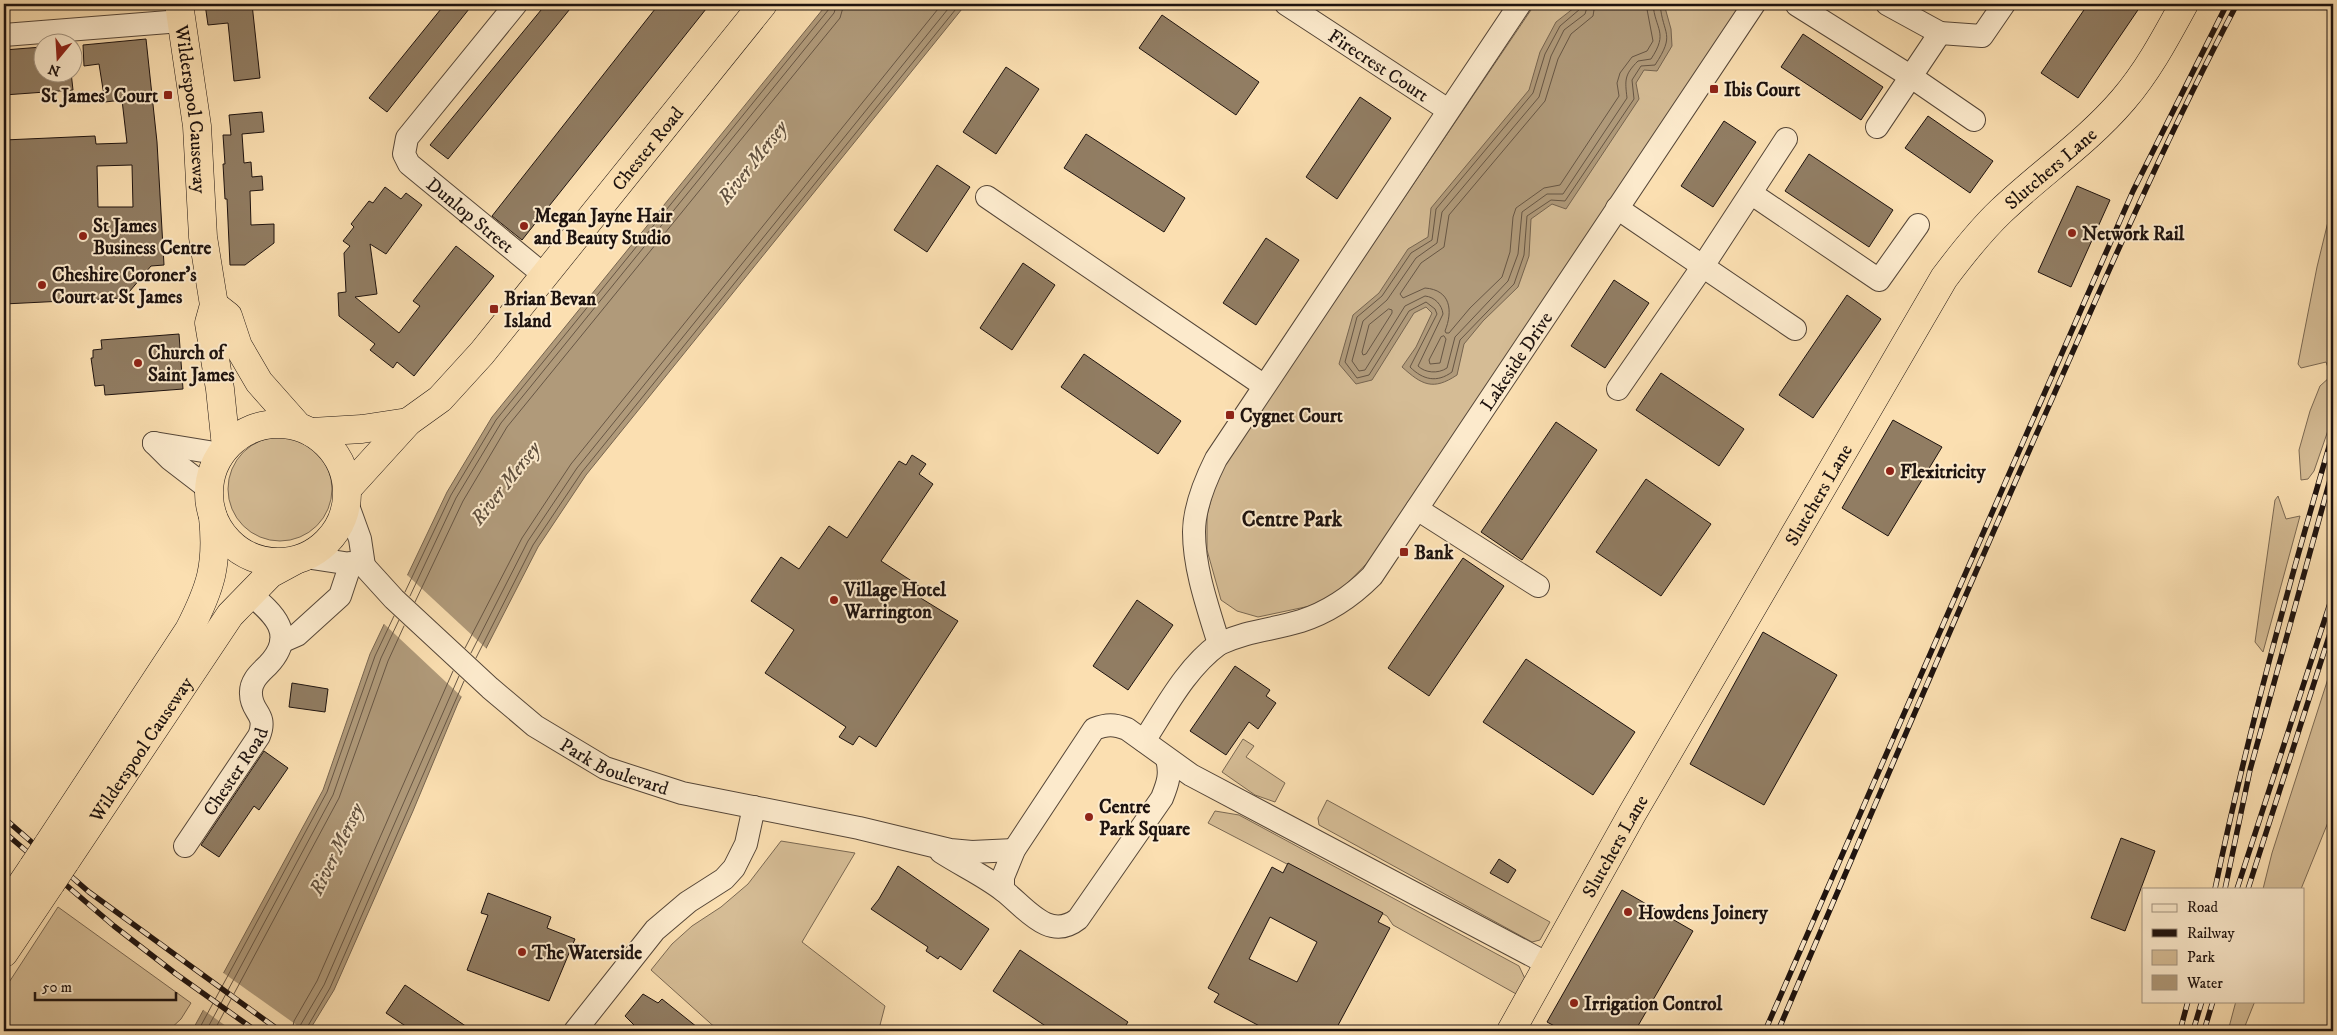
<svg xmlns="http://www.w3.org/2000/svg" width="2337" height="1035" viewBox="0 0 2337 1035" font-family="'IM FELL DW Pica',serif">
	<rect width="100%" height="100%" fill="#fbdfb1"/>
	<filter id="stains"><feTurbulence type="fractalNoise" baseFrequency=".004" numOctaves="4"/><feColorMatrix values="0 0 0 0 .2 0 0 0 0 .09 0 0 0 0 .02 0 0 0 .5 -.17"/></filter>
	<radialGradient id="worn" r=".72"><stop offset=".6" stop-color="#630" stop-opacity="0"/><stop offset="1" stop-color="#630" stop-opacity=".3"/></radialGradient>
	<!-- green -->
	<g fill="#d5bc95" stroke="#7a6852">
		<polygon points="1535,4 1745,4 1414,493 1372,558 1339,592 1310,606 1258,617 1237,611 1221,600 1207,550 1207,515 1215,485 1227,460"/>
		<polygon points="2333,201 2333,416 2314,471 2308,479 2301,480 2299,450 2310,411 2320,386 2331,376 2326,362 2301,368 2298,364 2317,267"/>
		<circle cx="280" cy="489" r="52"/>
		<polygon points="2278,496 2286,519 2300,516 2263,652 2255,642 2275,500"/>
		<polygon points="2333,663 2333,810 2301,889 2263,889 2272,853"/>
		<polygon points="1243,739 1254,746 1246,757 1285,783 1275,802 1255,795 1222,772"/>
		<polygon points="1327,800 1550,922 1540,940 1532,942 1319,825 1318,818"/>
		<polygon points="1215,811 1239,815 1519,966 1526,981 1518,995 1393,925 1387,916 1208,823"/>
		<polygon points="781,841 855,853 802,942 885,1006 880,1025 895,1031 719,1031 651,970 672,944 692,926 721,907 748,884"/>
		<polygon points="58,907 191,1003 181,1019 168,1031 4,1031 4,990"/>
		<polygon points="2236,1001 2255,1001 2243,1031 2228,1031"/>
	</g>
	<!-- water -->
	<g fill="#b09a7a" stroke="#76644f">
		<polygon points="827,4 966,4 586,475 538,547 458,703 413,811 334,990 309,1031 192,1031 323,790 370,654 447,492 492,417"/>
		<path d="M1579,4h85l7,25 1,17 -15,25 -13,-1 -8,13 3,16 -73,110 -14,-5 -21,15 -2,37 -11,31 -35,34 -19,23 -7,31c-24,16 -35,10 -55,-8l14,-20 16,-34 -6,-6 -12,6 -42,67 -16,4 -17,-20 14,-49 26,-22 29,-44 20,-12 3,-29 98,-118 11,-38 16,-30z"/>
	</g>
	<!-- pier -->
	<g fill="#fbdfb1">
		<polygon points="405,573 488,650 463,698 382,622"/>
		<polygon points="222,972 305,1031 233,1031 202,1009"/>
	</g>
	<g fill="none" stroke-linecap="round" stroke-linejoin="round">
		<!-- shore -->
		<g stroke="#675644" stroke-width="1">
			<path d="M1582,4l-2,5 -20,17 -15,28 -12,39 -97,116 -4,31 -21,13 -29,43 -25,21 -12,45 12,16 12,-3 40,-64 17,-9 9,7 2,5 -27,53c13,13 27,16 42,5l8,-32 54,-56 10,-29 3,-39 24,-16 14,1 69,-102 -2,-19 9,-14 14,-1c21,-32 8,-29 5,-61"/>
			<path d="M1588,4l-3,10 -21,16 -13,26 -12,41 -97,115 -5,31 -21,15 -29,42 -24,21 -11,40 7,10 6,-1 40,-64 20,-10c10,1 17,9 18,18l-25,52c7,7 20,8 29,2l8,-31 53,-56 10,-27 4,-42 25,-18h16l64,-96c-2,-18 -3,-23 11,-37l13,-2c18,-27 4,-29 2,-55"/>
			<path d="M1595,4l-2,12 -22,18 -13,25 -13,42 -96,114 -5,32 -23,16 -21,31 3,4 22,-10c26,2 28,23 20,43l1,2h3l21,-25 32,-31 8,-25 3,-35 3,-9 28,-20 16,-3 59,-89 -2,-13 3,-10 12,-16 15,-6 6,-10 -7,-37"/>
			<polygon points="1389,309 1392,310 1392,313 1366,354 1363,355 1362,352 1369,325"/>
			<polygon points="1444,336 1446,339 1440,363 1430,364 1429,360 1441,337"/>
			<polyline points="405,592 451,495 496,420 829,9 831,4"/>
			<polyline points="410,596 456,498 501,423 834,13 837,4"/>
			<polyline points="415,602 463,501 507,427 840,18 844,4"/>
			<polyline points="465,648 522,538 571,464 942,4"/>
			<polyline points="471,653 528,541 577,468 952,4"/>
			<polyline points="476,658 533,545 582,472 960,4"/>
			<polyline points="198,1031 327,792 375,656 394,616"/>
			<polyline points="206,1031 333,795 381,658 399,620"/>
			<polyline points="214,1031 339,798 388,661 404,626"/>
			<polyline points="292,1031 294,1021 317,981 453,671"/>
			<polyline points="299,1031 301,1024 324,985 459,676"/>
			<polyline points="305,1031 330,988 464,681"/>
		</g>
	</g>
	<!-- building -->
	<g fill="#917d63" stroke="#1e130f" fill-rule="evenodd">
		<polygon points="205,4 252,4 260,78 234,81 228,23 208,25"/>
		<polygon points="445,4 473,4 387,112 369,98"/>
		<polygon points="546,4 574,4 448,159 430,145"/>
		<polygon points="659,4 710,4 522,240 492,216"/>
		<polygon points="2088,4 2142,4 2078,98 2041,73"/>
		<polygon points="1162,15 1259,82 1236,115 1139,48"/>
		<polygon points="1803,34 1883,87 1861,120 1781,67"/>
		<path d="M146,39l11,103 7,123 -13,1 -27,32 -120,6v-164l91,-4 1,8 31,-1 -5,-43 -17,2 -6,-38 -15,2 -1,-21zM132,165l1,42h-35l-1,-41z"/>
		<polygon points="42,47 42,72 71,72 73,90 4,95 4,50"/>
		<polygon points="1006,67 1039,89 996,154 963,132"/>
		<polygon points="1360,97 1391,118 1337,199 1306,177"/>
		<polygon points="262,112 264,132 242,134 244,163 251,162 252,177 262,176 263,190 250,191 251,225 274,224 274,243 245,265 230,265 227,199 225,199 223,164 225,164 223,135 231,135 229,115"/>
		<polygon points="1928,116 1993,161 1970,193 1905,148"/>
		<polygon points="1724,121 1756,142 1713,207 1681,186"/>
		<polygon points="1086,134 1185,198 1164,232 1064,168"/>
		<polygon points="1809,154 1893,210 1869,247 1785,191"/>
		<polygon points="937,165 970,187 927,252 894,230"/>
		<polygon points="2077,186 2110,200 2071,287 2038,272"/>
		<polygon points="385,187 401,199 406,193 422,205 386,254 370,244 377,294 355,297 399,333 420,306 413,301 456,246 494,276 414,376 397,362 393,368 370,350 375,344 339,316 338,293 346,292 344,253 350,246 343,241 354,227 351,224 369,201 373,203"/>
		<polygon points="1266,238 1299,260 1256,325 1223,303"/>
		<polygon points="1023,263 1055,285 1012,350 980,328"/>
		<polygon points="1614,280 1649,303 1605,368 1571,346"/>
		<polygon points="1847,295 1881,319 1813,418 1779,395"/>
		<polygon points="179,334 183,389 105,395 104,385 95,386 91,358 93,358 93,350 102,349 101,340"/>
		<polygon points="1084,354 1181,421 1158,454 1061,387"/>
		<polygon points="1661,373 1744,429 1719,466 1636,410"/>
		<polygon points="1893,420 1942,447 1888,536 1842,508"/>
		<polygon points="1556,422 1597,450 1522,560 1481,532"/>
		<polygon points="912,455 926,464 919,474 933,484 881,561 924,589 919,597 958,621 876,747 859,736 853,745 839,737 846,727 765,673 794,630 751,601 781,557 799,569 829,526 847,538 899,461 906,465"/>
		<polygon points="1646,479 1711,524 1661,596 1596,552"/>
		<polygon points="1463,558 1504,586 1429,696 1388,668"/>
		<polygon points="1137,600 1173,625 1128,690 1093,666"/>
		<polygon points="1763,632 1837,675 1764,805 1690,764"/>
		<polygon points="1526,659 1635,732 1593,795 1483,722"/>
		<polygon points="1235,666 1270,690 1266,696 1276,703 1258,729 1249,722 1226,755 1190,731"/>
		<polygon points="292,683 328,689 325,712 289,707"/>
		<polygon points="264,751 288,768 259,810 254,806 219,857 201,845"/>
		<polygon points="2121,838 2155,851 2125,931 2091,918"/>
		<polygon points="1499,859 1516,870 1508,883 1490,873"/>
		<path d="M1288,863l95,50 -5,9 12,6 -55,103h-66l-55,-29 5,-8 -11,-6 64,-121 11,6zM1270,917l47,25 -20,40 -48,-23z"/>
		<polygon points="898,866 989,929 961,970 940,956 938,959 926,951 928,947 871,909 879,899"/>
		<polygon points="1622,890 1693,931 1635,1031 1564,1031 1547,1022"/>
		<polygon points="488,893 551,917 547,928 575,939 549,1001 467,970 488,915 481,913"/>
		<polygon points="1020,950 1128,1022 1122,1031 1053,1031 993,991"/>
		<polygon points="405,985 473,1031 413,1031 386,1013"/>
		<polygon points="643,994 658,1003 662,999 702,1031 640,1031 625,1016"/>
	</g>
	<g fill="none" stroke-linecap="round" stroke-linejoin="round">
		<!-- street casing -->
		<g stroke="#554638" stroke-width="24">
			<g id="street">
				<path id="s1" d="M516,4l-109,134 -3,16 5,10 135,111"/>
				<path id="s2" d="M1286,4l162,106"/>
				<polyline points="1797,5 1910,76 1974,120"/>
				<polyline points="1940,33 1982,36 2004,4"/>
				<polyline points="4,35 181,21"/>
				<polyline points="1877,127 1940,33 1887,4"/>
				<polyline points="1752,194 1879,280 1918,225"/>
				<polyline points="987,197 1263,385"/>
				<polyline points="1617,208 1795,329"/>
				<polyline points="1618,389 1703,266 1786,139"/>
				<polyline points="154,443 170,459 209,489"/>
				<polyline points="154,443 221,454"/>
				<polyline points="347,503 360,539 364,566"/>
				<polyline points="1417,509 1538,586"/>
				<path id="s3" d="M305,557l59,9 30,33 96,89 45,38 70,42 77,25 177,35 91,22 22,2 42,-2"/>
				<polyline points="281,642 297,635 340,596 351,563"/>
				<path id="s4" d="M1219,644c30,-14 53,-14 82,-23 28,-9 50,-24 71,-45l382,-572"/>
				<path d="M1144,741c22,-34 42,-73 75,-97 -11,-36 -25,-75 -25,-112 0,-25 11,-51 22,-73l304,-455"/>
				<path id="s5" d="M185,846l74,-110c9,-23 -8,-23 -8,-42 -1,-13 9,-21 17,-29 29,-31 6,-51 -19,-72"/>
				<path d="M941,852c20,13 44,24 63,39 21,16 45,51 74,28l84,-121c6,-15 9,-24 5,-39"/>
				<path d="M1003,890v-13l11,-27 80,-121c13,-5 20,-5 33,0l64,46 357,189"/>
				<polyline points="575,1031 655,930 688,902 724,879 734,868 746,844 754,807"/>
			</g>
		</g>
		<!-- highway casing -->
		<g stroke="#1e130f" stroke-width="29">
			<g id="highway">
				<path id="s6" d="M179,4l18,122 6,111 11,68 -5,18 11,66 6,58"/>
				<polyline points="214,305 228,316 238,346 259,382 298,426"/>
				<circle cx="278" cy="493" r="69"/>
				<polyline points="311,432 362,429 408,422"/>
				<path id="s7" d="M348,488l60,-66 32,-23 42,-46 281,-349"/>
				<path d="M47,846l142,-216c22,-43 29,-65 24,-113"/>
				<path id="s8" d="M65,862l165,-247 40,-41 24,-13"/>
				<polyline points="4,910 33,867"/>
				<polyline points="4,953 51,883"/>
				<path id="s9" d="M1511,1031l121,-217 312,-536c18,-24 36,-47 57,-67 40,-38 86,-69 122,-111 25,-29 43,-63 61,-96"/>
			</g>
		</g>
		<!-- street -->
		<use href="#street" stroke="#fceacc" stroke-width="22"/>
		<!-- highway -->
		<use href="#highway" stroke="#fbdfb1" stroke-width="28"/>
		<!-- rail casing -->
		<g stroke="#1e130f" stroke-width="5.5">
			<g id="rail">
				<polyline points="4,818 89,892 280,1031"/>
				<polyline points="4,832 114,926 176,974 256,1031"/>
				<path d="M2215,889c32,-154 74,-305 118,-456"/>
				<polyline points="2225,889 2250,770 2333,469"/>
				<polyline points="2237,889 2333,594"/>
				<polyline points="2248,889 2333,624"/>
				<polyline points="1765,1031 2133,191 2227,4"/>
				<path d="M1778,1031c89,-208 178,-416 270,-623 60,-136 119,-272 189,-404"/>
				<polyline points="2180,1031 2188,1001"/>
				<polyline points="2193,1031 2202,1001"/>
				<polyline points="2204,1031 2213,1001"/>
			</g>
		</g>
		<!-- rail -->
		<use href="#rail" stroke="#fceacc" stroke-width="4" stroke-dasharray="11" stroke-linecap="butt"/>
		<!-- highway-bridge casing -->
		<g stroke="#1e130f" stroke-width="29" stroke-linecap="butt">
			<g id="highway-bridge">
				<polyline points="33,867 47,846"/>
				<polyline points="51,883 65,862"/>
			</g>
		</g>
		<!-- highway-bridge -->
		<use href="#highway-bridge" stroke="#fbdfb1" stroke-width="28"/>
	</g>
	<!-- markers -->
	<g fill="#8f2418" stroke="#fceacc" stroke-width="2">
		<rect x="1709" y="84" width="10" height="10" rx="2.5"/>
		<rect x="163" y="90" width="10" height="10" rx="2.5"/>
		<circle cx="524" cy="226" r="5"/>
		<circle cx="2072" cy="233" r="5"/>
		<circle cx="83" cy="236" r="5"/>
		<circle cx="42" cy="285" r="5"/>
		<rect x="489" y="304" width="10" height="10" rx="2.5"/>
		<circle cx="138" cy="363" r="5"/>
		<rect x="1225" y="410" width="10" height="10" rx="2.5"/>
		<circle cx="1890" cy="471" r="5"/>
		<rect x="1399" y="547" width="10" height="10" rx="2.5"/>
		<circle cx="834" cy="600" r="5"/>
		<circle cx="1089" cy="817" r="5"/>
		<circle cx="1628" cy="912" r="5"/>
		<circle cx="522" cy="952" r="5"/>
		<circle cx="1574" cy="1003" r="5"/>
	</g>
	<g text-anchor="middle" stroke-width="4" stroke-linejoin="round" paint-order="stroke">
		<!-- street labels -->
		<g font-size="19" fill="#1e130f" stroke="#fceacc">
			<text dy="7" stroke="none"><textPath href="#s2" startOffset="111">Firecrest Court</textPath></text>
			<text dy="7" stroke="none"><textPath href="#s6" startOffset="106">Wilderspool Causeway</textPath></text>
			<text dy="7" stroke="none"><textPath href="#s7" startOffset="454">Chester Road</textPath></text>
			<text dy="7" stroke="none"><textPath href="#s9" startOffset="1022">Slutchers Lane</textPath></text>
			<text dy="7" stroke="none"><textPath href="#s1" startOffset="280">Dunlop Street</textPath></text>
			<text dy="7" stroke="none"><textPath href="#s4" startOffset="429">Lakeside Drive</textPath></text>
			<text dy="7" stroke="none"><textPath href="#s9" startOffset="618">Slutchers Lane</textPath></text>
			<text dy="7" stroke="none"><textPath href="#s8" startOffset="136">Wilderspool Causeway</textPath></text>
			<text dy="7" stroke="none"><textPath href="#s3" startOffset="384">Park Boulevard</textPath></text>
			<text dy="7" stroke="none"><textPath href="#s5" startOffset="90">Chester Road</textPath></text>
			<text dy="7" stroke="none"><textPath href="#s9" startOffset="212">Slutchers Lane</textPath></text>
		</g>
		<!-- poi labels -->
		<g font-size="19" font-weight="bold" fill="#1e130f" stroke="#fceacc" text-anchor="start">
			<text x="1724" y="96">Ibis Court</text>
			<text x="158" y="102" text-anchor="end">St James' Court</text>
			<text x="534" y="222">Megan Jayne Hair<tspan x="534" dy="22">and Beauty Studio</tspan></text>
			<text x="93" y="232">St James<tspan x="93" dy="22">Business Centre</tspan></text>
			<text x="2082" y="240">Network Rail</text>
			<text x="52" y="281">Cheshire Coroner’s<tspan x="52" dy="22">Court at St James</tspan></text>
			<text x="504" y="305">Brian Bevan<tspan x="504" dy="22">Island</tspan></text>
			<text x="148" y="359">Church of<tspan x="148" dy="22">Saint James</tspan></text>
			<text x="1240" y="422">Cygnet Court</text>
			<text x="1900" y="478">Flexitricity</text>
			<text x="1414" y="559">Bank</text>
			<text x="844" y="596">Village Hotel<tspan x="844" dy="22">Warrington</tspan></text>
			<text x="1099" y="813">Centre<tspan x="1099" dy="22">Park Square</tspan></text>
			<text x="1638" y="919">Howdens Joinery</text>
			<text x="532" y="959">The Waterside</text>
			<text x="1584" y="1010">Irrigation Control</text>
		</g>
		<!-- water labels -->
		<g font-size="20" font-style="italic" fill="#60503f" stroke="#fceacc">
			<text transform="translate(752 162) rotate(-52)" y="7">River Mersey</text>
			<text transform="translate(505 483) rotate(-52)" y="7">River Mersey</text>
			<text transform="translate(336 849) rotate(-64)" y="7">River Mersey</text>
		</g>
		<!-- quarter labels -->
		<g font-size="21" font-weight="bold" fill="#1e130f" stroke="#fceacc">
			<text x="1292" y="526">Centre Park</text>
		</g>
	</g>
	<!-- margin -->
	<rect width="2337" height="1035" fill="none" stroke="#fbdfb1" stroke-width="20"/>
	<rect x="5" y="5" width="2327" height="1025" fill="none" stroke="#1e130f" stroke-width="2.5"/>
	<rect x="10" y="10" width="2317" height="1015" fill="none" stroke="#1e130f"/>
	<!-- legend -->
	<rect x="2142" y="888" width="162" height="115" fill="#fceacc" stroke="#a39480"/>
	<rect x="2152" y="904" width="25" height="8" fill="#fceacc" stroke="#a39480"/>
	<text x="2187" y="912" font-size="15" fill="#1e130f">Road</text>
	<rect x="2152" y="929" width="25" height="8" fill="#1e130f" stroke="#a39480"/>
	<text x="2187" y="938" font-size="15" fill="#1e130f">Railway</text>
	<rect x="2152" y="950" width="25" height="15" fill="#d5bc95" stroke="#a39480"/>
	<text x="2187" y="962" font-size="15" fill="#1e130f">Park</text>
	<rect x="2152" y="975" width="25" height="15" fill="#b09a7a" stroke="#a39480"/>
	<text x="2187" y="988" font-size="15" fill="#1e130f">Water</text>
	<!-- north arrow -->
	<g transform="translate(58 58) rotate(198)"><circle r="24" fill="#fceacc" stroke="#a39480"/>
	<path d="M0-4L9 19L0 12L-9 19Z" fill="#8f2418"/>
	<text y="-8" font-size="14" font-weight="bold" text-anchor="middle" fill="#1e130f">N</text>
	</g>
	<!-- scale -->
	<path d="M35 992v8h141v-8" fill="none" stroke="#1e130f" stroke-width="2.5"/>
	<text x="42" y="992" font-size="15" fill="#1e130f" stroke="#fceacc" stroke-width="4" paint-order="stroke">50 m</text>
	<rect width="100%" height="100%" filter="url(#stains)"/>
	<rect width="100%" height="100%" fill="url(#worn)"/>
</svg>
